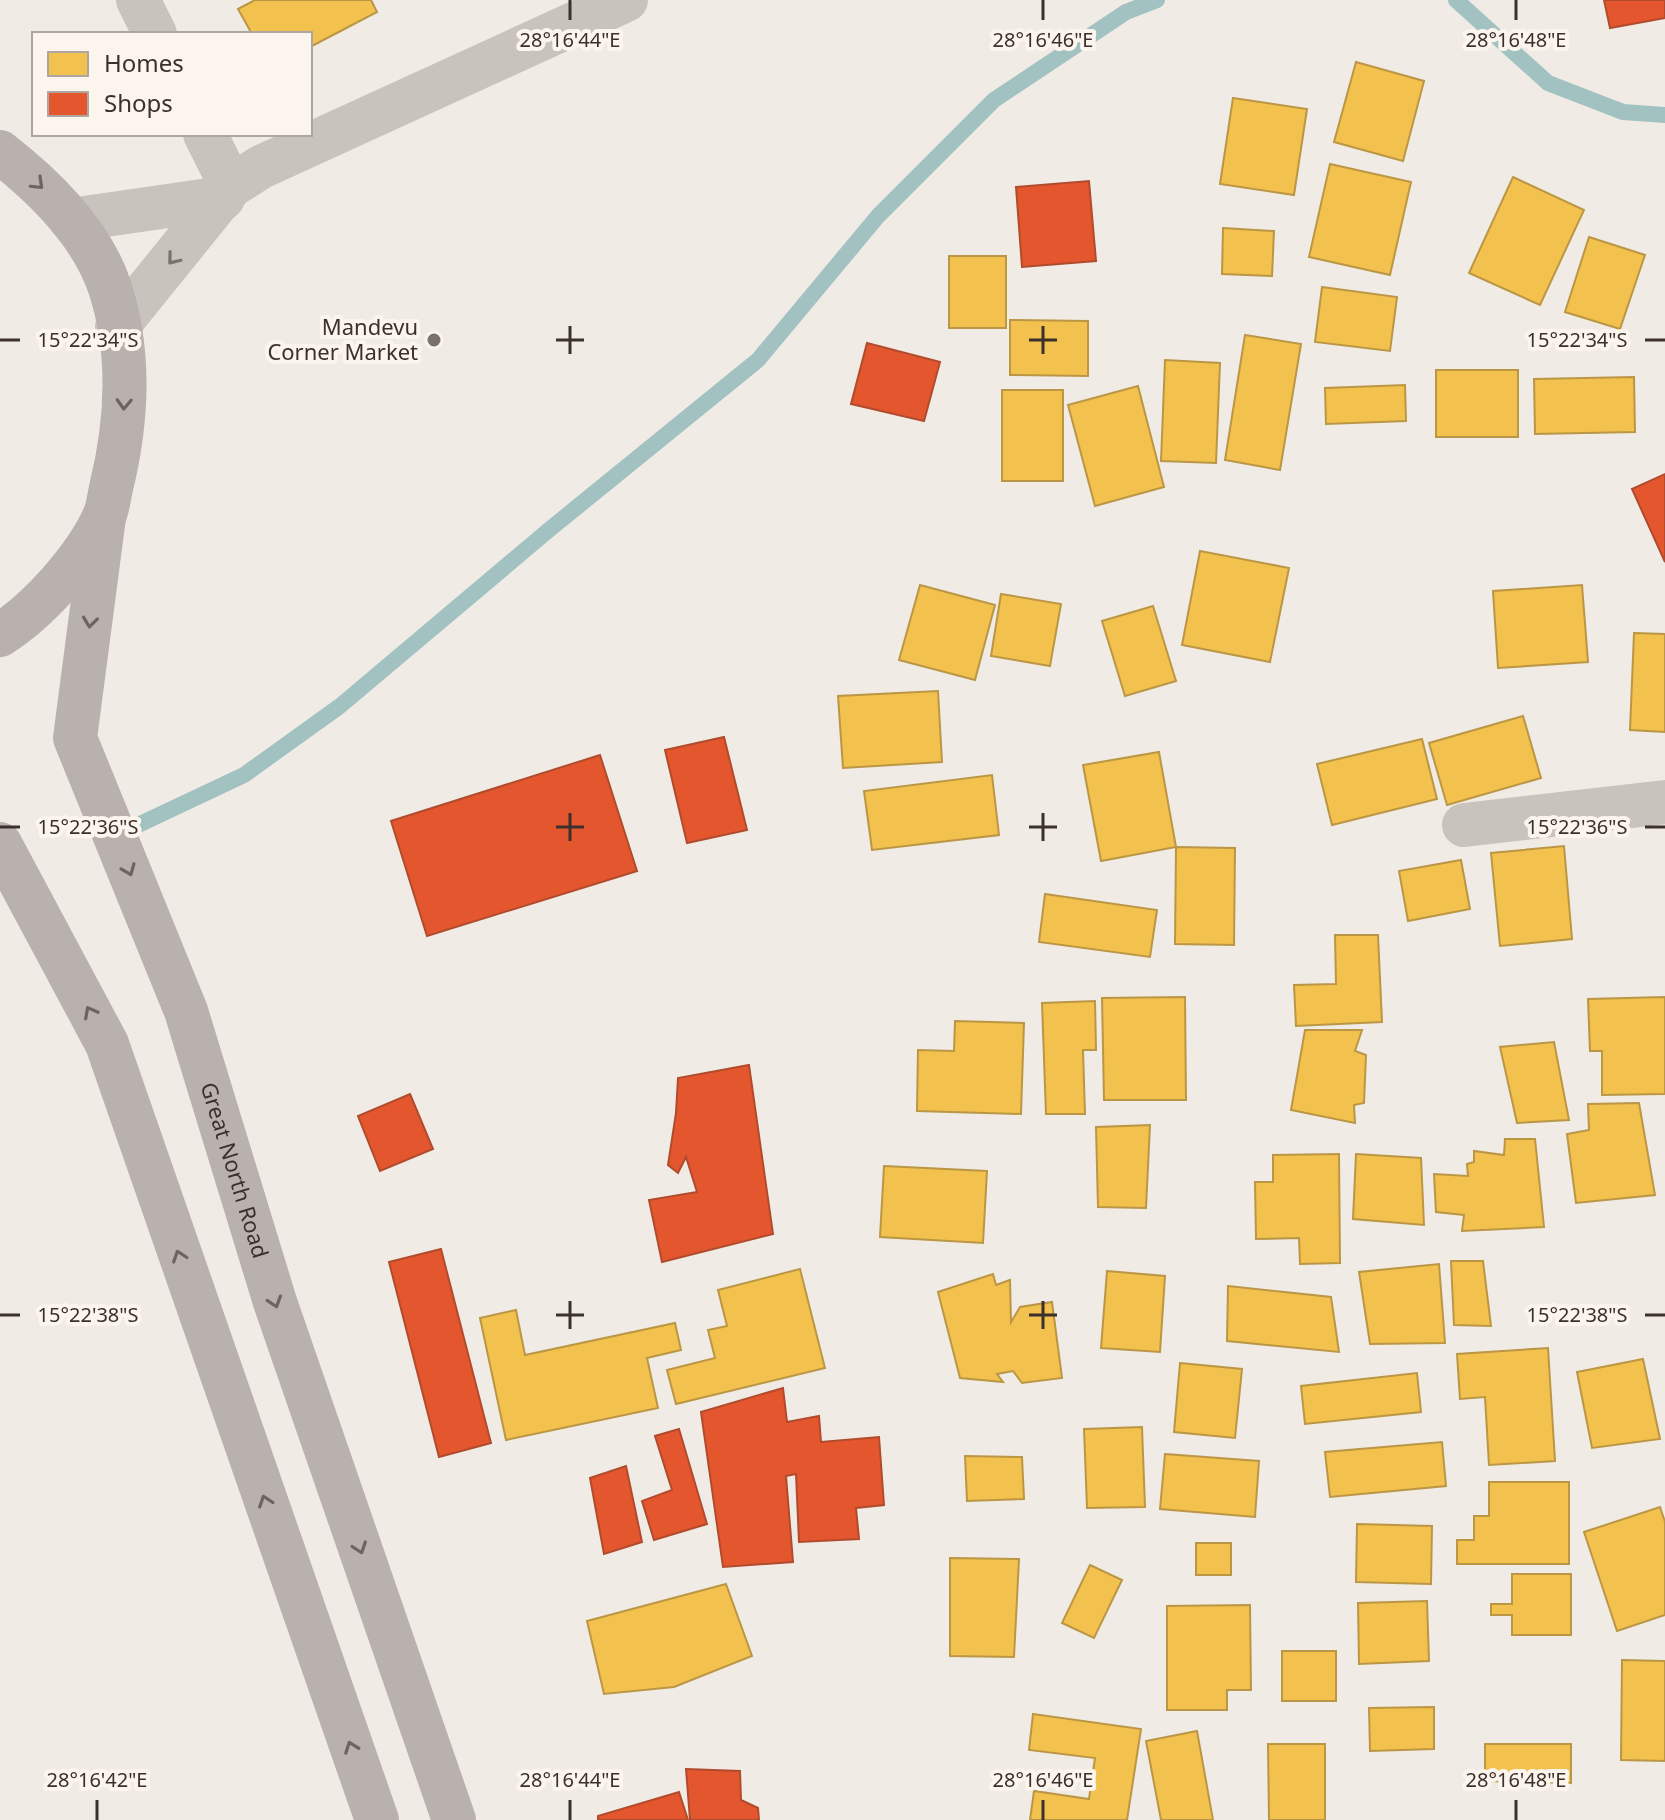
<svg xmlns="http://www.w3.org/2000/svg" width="1665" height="1820" viewBox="0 0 1665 1820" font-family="'Noto Sans',sans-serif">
	<rect width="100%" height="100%" fill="#f0ebe5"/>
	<!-- homes -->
	<g fill="#f2c14e" stroke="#bb9644" stroke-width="2">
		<polygon points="255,0 371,0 377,12 310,47 310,34 252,34 238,9"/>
		<polygon points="1356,62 1424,81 1403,161 1334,142"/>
		<polygon points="1233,98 1307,109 1294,195 1220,184"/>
		<polygon points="1330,164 1411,182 1390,275 1309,257"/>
		<polygon points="1513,177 1584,210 1540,305 1469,273"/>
		<polygon points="1223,228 1274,231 1272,276 1222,274"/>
		<polygon points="1589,237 1645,255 1620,329 1565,312"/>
		<rect x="949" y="256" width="57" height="72"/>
		<polygon points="1322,287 1397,297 1390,351 1315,342"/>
		<polygon points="1010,320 1088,321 1088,376 1010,375"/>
		<polygon points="1245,335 1301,344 1280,470 1225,460"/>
		<polygon points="1165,360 1220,363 1216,463 1161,461"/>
		<rect x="1436" y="370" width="82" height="67"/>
		<polygon points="1634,377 1635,432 1535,434 1534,379"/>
		<polygon points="1405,385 1406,421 1326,424 1325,388"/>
		<polygon points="1138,386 1164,487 1095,506 1068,405"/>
		<rect x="1002" y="390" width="61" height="91"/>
		<polygon points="1200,551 1289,568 1270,662 1182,645"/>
		<polygon points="920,585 995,605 975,680 899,660"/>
		<polygon points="1582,585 1588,662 1498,668 1493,591"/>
		<polygon points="1001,594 1061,604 1050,666 991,656"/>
		<polygon points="1153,606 1176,681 1125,696 1102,621"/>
		<polygon points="1634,633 1665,634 1665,732 1630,730"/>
		<polygon points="938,691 942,762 843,768 838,696"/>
		<polygon points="1523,716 1541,778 1447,805 1429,743"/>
		<polygon points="1422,739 1437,799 1332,825 1317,764"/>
		<polygon points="1159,752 1176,847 1101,861 1083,765"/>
		<polygon points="992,775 999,835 872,850 864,791"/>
		<polygon points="1564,846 1572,939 1500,946 1491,853"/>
		<polygon points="1176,847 1235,848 1234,945 1175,944"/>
		<polygon points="1461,860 1470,909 1408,921 1399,871"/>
		<polygon points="1045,894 1157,910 1150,957 1039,942"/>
		<polygon points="1335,935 1378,935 1382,1022 1296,1026 1294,985 1336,984"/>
		<polygon points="1185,997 1186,1100 1104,1100 1102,998"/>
		<polygon points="1665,997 1665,1094 1602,1095 1602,1051 1590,1051 1588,999"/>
		<polygon points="1095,1001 1096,1050 1083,1050 1085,1114 1046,1114 1042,1003"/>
		<polygon points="955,1021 1024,1023 1021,1114 917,1111 918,1050 954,1051"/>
		<polygon points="1305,1030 1362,1030 1355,1051 1366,1055 1364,1103 1354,1105 1355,1123 1291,1110"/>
		<polygon points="1554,1042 1569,1120 1517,1123 1500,1047"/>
		<polygon points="1639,1103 1655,1195 1576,1203 1567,1134 1589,1130 1588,1104"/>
		<polygon points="1150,1125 1146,1208 1098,1207 1096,1127"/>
		<polygon points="1505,1139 1535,1139 1544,1227 1462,1231 1464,1215 1436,1212 1434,1174 1468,1176 1467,1164 1474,1162 1474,1151 1504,1155"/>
		<polygon points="1339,1154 1340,1263 1300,1264 1299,1238 1256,1239 1255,1182 1273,1182 1273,1155"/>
		<polygon points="1356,1154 1421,1158 1424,1225 1353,1219"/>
		<polygon points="884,1166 987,1171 983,1243 880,1237"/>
		<polygon points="1451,1261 1483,1261 1491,1326 1454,1325"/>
		<polygon points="1439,1264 1445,1343 1370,1344 1359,1272"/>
		<polygon points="800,1269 825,1368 676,1404 667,1370 715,1358 708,1330 727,1326 718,1290"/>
		<polygon points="1107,1271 1165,1276 1160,1352 1101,1348"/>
		<polygon points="993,1274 996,1285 1010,1280 1011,1322 1020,1307 1052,1302 1062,1378 1022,1383 1013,1371 997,1374 1003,1382 960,1378 938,1292"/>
		<polygon points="1228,1286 1331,1297 1339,1352 1227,1341"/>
		<polygon points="516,1310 525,1355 675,1323 681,1350 647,1358 658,1408 506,1440 480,1318"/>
		<polygon points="1548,1348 1555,1461 1489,1465 1485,1397 1460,1399 1457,1354"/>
		<polygon points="1643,1359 1660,1439 1592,1448 1577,1372"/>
		<polygon points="1180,1363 1242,1369 1235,1438 1174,1432"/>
		<polygon points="1417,1373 1421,1412 1305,1424 1301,1386"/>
		<polygon points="1142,1427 1145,1507 1087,1508 1084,1429"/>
		<polygon points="1442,1442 1446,1486 1330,1497 1325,1452"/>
		<polygon points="1165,1454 1259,1461 1255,1517 1160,1509"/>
		<polygon points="965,1456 1022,1457 1024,1499 967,1501"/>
		<polygon points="1489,1482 1569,1482 1569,1564 1457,1564 1457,1540 1474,1540 1474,1516 1489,1516"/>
		<polygon points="1660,1507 1665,1522 1665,1615 1617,1631 1584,1532"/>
		<polygon points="1357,1524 1432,1526 1431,1584 1356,1582"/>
		<rect x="1196" y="1543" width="35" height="32"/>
		<polygon points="950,1558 1019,1559 1014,1657 950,1656"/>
		<polygon points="1090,1565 1122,1580 1094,1638 1062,1623"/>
		<polygon points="1512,1574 1571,1574 1571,1635 1512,1635 1512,1615 1491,1615 1491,1604 1512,1604"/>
		<polygon points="726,1584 752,1656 674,1687 604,1694 587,1621"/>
		<polygon points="1427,1601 1429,1661 1359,1664 1358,1603"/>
		<polygon points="1250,1605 1251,1690 1227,1690 1227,1710 1167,1710 1167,1606"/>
		<rect x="1282" y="1651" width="54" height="50"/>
		<polygon points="1622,1660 1665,1661 1665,1761 1621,1760"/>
		<polygon points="1434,1707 1434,1749 1370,1751 1369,1708"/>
		<polygon points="1033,1714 1141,1729 1127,1820 1030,1820 1034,1791 1089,1799 1095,1758 1029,1750"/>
		<polygon points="1197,1731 1213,1820 1161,1820 1146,1741"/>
		<polygon points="1268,1744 1325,1744 1325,1820 1269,1820"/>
		<polygon points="1485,1744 1571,1744 1571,1783 1485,1781"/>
	</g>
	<!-- shops -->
	<g fill="#e4572e" stroke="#b14b2d" stroke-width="2">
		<polygon points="1604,0 1665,0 1665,18 1610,28"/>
		<polygon points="1089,181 1096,261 1022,267 1016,187"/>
		<polygon points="867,343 940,362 924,421 851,404"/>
		<polygon points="1665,474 1665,562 1632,489"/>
		<polygon points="724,737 747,830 687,843 665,750"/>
		<polygon points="600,755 637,871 427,936 391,821"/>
		<polygon points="749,1065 773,1234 662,1262 649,1200 697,1192 686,1157 678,1173 668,1165 676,1113 678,1078"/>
		<polygon points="410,1094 433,1149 380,1171 358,1116"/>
		<polygon points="441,1249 491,1443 439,1457 389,1262"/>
		<polygon points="783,1388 787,1422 819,1416 821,1442 879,1437 884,1505 856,1508 859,1539 799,1542 796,1474 786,1476 793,1562 723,1567 701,1412"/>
		<polygon points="679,1429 707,1524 654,1540 642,1501 672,1490 655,1436"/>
		<polygon points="626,1466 642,1542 604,1554 590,1478"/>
		<polygon points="686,1769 740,1771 741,1800 758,1808 759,1820 690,1820"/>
		<polygon points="679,1792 688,1820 598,1820 598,1816"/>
	</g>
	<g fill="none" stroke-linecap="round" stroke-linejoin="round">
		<!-- stream -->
		<g stroke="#a1c2c1" stroke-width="16">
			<polyline points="1456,0 1548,83 1623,112 1665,115"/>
			<polyline points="138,825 244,775 340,706 550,529 758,360 878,216 994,100 1126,12 1157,0"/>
		</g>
		<!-- street -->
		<g stroke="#c9c3be" stroke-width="44">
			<polyline points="138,0 155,34"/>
			<polyline points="205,134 231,186"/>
			<polyline points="71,220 223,198"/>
			<polyline points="117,327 231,186 261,167 626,0"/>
			<polyline points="1464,825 1665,802"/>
		</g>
		<!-- primary -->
		<g stroke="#b8b1ad" stroke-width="44">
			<path d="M0,152c45,35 92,81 110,136 21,65 17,135 1,200 -2,9 -3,20 -7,29 -19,42 -66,94 -104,118"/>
			<path id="s1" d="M104,517l-29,221 111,273 89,291 179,518"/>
			<polyline points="0,844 107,1044 377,1820"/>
		</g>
	</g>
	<!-- one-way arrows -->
	<defs><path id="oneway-chevron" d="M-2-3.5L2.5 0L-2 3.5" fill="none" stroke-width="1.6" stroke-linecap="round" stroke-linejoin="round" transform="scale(2)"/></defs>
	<g stroke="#6d645f">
		<use href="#oneway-chevron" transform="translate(38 184) rotate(44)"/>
		<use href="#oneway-chevron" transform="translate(124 404) rotate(92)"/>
		<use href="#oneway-chevron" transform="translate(90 622) rotate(97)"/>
		<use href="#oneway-chevron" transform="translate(129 870) rotate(68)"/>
		<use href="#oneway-chevron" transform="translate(90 1012) rotate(-118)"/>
		<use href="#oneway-chevron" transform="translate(179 1256) rotate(-109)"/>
		<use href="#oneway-chevron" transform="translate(275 1302) rotate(72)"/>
		<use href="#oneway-chevron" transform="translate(265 1501) rotate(-109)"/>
		<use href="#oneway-chevron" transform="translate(360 1548) rotate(71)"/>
		<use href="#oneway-chevron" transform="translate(351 1747) rotate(-110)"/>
	</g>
	<use stroke="#7b726d" href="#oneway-chevron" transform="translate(173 259) rotate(129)"/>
	<!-- ticks -->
	<path fill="none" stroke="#3b302b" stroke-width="3" d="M570,0v20M1043,0v20M1516,0v20M570,326v28M1043,326v28M0,340h20M556,340h28M1029,340h28M1645,340h20M570,813v28M1043,813v28M0,827h20M556,827h28M1029,827h28M1645,827h20M570,1301v28M1043,1301v28M0,1315h20M556,1315h28M1029,1315h28M1645,1315h20M97,1800v20M570,1800v20M1043,1800v20M1516,1800v20"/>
	<!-- markers -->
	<circle fill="#7a716c" stroke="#fbf5ee" stroke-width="3" cx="434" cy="340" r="8"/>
	<g text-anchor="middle" stroke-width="8" stroke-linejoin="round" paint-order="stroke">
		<!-- poi labels -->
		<g font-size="22" fill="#3b302b" stroke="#fbf5ee" text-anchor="end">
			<text x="418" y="335">Mandevu<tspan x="418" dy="25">Corner Market</tspan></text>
		</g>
		<!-- street labels -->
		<g font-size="22" fill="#3b302b" stroke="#fbf5ee">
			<text dy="8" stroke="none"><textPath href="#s1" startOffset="684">Great North Road</textPath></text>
		</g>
	</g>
	<g font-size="20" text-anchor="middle" fill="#3b302b" stroke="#fbf5ee" stroke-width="8" stroke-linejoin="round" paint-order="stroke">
		<text x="570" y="47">28°16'44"E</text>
		<text x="1043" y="47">28°16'46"E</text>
		<text x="1516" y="47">28°16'48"E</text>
		<text x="88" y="347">15°22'34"S</text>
		<text x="1577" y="347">15°22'34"S</text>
		<text x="88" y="834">15°22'36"S</text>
		<text x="1577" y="834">15°22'36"S</text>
		<text x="88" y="1322">15°22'38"S</text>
		<text x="1577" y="1322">15°22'38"S</text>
		<text x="97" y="1787">28°16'42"E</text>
		<text x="570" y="1787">28°16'44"E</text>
		<text x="1043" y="1787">28°16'46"E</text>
		<text x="1516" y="1787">28°16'48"E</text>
	</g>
	<!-- legend -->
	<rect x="32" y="32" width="280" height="104" fill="#fbf5ee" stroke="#aea6a0" stroke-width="2"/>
	<rect x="48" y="52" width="40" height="24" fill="#f2c14e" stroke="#aea6a0" stroke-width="2"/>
	<text x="104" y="72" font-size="24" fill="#3b302b">Homes</text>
	<rect x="48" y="92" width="40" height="24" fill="#e4572e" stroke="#aea6a0" stroke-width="2"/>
	<text x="104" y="112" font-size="24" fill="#3b302b">Shops</text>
</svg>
